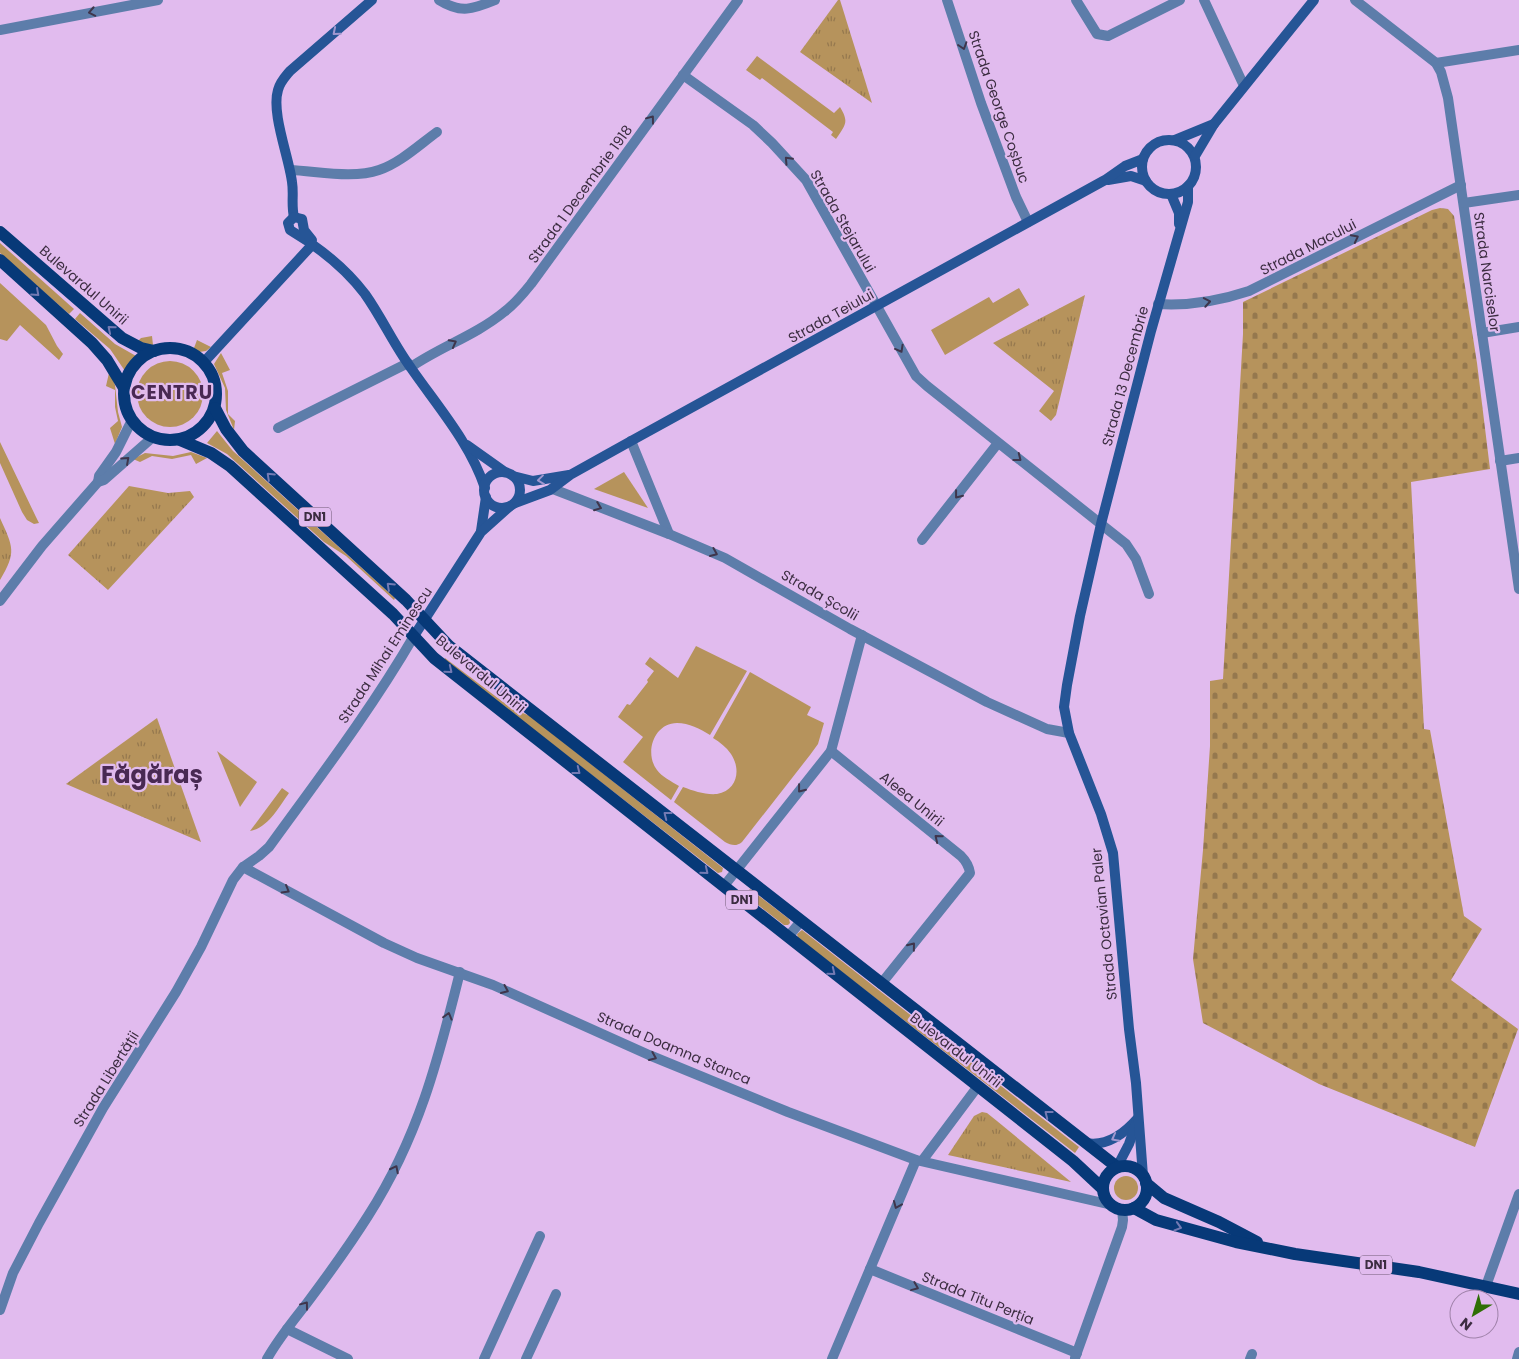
<svg xmlns="http://www.w3.org/2000/svg" width="1519" height="1359" viewBox="0 0 1519 1359" font-family="Poppins,sans-serif">
	<defs>
		<pattern id="cemetery-stones" width="16" height="16" patternUnits="userSpaceOnUse" patternTransform="scale(1.25)"><rect width="16" height="16" fill="#b6935c"/><path d="M2 7V4a2 2 0 0 1 4 0v3zM10 15v-3a2 2 0 0 1 4 0v3z" fill="#95784e"/></pattern>
		<pattern id="park-tufts" width="24" height="20" patternUnits="userSpaceOnUse" patternTransform="scale(1.25)"><rect width="24" height="20" fill="#b6935c"/><path d="M3 7l-1-3M5 7V3M7 7l1-3M15 17l-1-3M17 17v-4M19 17l1-3" fill="none" stroke="#95784e"/></pattern>
	</defs>
	<rect width="100%" height="100%" fill="#e1bbee"/>
	<!-- grass -->
	<g fill="#b6935c">
		<path d="M757,56l77,57 6,-6c9,15 6,17 -4,32l-5,-4 2,-3 -71,-54 -2,2 -14,-10z"/>
		<polygon points="0,243 74,309 69,314 0,253"/>
		<polygon points="0,283 46,325 57,346 63,354 59,360 20,325 7,341 0,339"/>
		<polygon points="1019,288 1029,305 945,355 931,330 989,297 993,303"/>
		<polygon points="80,313 115,344 136,356 125,371 110,349 75,319"/>
		<polygon points="152,336 153,345 171,343 194,348 197,340 211,347 206,351 199,352 171,346 155,348 138,341 141,338"/>
		<polygon points="221,353 230,370 222,373 228,391 228,414 235,421 234,430 226,410 225,388 214,364"/>
		<circle cx="170" cy="394" r="33"/>
		<polygon points="109,373 112,377 115,385 118,412 122,427 115,444 110,428 118,421 115,407 115,390 106,386"/>
		<polygon points="217,431 233,451 395,598 394,600 346,556 324,542 227,454 207,443"/>
		<polygon points="0,442 36,517 39,523 34,524 27,520 22,512 0,463"/>
		<polygon points="191,452 207,458 196,464 191,455 172,459 152,456 140,462 133,459 145,453 173,456"/>
		<polygon points="624,472 648,508 594,489"/>
		<path d="M696,646l51,25 -37,64c-10,-6 -21,-12 -33,-12 -23,0 -33,30 -20,47 5,7 14,11 22,16l-8,14 -48,-38 20,-25 -25,-20 9,-13 3,1 18,-23 -1,-2 7,-9 -9,-7 5,-7 28,21z"/>
		<polygon points="445,658 511,708 530,716 723,868 722,872 718,873 444,660"/>
		<path d="M750,672l61,35 -4,8 17,8 -6,21 -8,11 -68,87c-6,5 -11,3 -17,0l-51,-40 9,-15c11,4 22,8 34,7 21,-4 24,-25 14,-40 -5,-7 -11,-12 -18,-16z"/>
		<polygon points="217,751 257,782 240,807"/>
		<path d="M282,788l7,5c-10,14 -21,35 -39,38z"/>
		<polygon points="750,889 789,919 790,923 788,925 784,925 745,895"/>
		<polygon points="802,930 1079,1147 1075,1153 798,938 797,934"/>
		<circle cx="1126" cy="1188" r="12"/>
	</g>
	<!-- cemetery -->
	<polygon fill="url(#cemetery-stones)" points="1440,208 1448,209 1454,216 1477,363 1490,469 1411,482 1424,729 1430,730 1464,916 1482,929 1451,980 1518,1029 1475,1147 1319,1084 1203,1023 1193,959 1203,850 1210,746 1210,681 1223,679 1243,334 1243,302 1432,210"/>
	<!-- park -->
	<g fill="url(#park-tufts)">
		<polygon points="838,0 840,0 872,103 800,52"/>
		<polygon points="1085,295 1056,415 1051,421 1039,411 1054,391 993,343"/>
		<polygon points="129,486 168,493 190,491 194,497 108,590 68,555"/>
		<path d="M0,518c13,29 17,34 0,62z"/>
		<polygon points="157,718 201,842 66,784"/>
		<polygon points="982,1112 987,1113 997,1121 1071,1182 948,1155 974,1116"/>
	</g>
	<g fill="none" stroke-linecap="round" stroke-linejoin="round">
		<!-- minor -->
		<g stroke="#5d7daa" stroke-width="10">
			<path d="M439,0c22,14 34,9 56,0"/>
			<polyline points="947,0 981,103 1016,197 1028,222"/>
			<polyline points="1076,0 1097,34 1108,36 1180,0"/>
			<polyline points="1204,0 1244,86"/>
			<polyline points="1355,0 1436,63 1441,72 1448,98 1519,589"/>
			<polyline points="0,30 158,0"/>
			<polyline points="1436,63 1519,50"/>
			<polyline points="683,75 753,125 772,143 806,180 916,376 927,386 1126,544 1136,559 1149,594"/>
			<path d="M290,170c27,1 63,9 89,0 21,-7 40,-25 58,-38"/>
			<polyline points="1464,203 1519,195"/>
			<path d="M1158,304c32,2 61,-3 91,-13l212,-106"/>
			<polyline points="1482,333 1519,327"/>
			<polyline points="278,428 408,363"/>
			<polyline points="631,441 669,534"/>
			<polyline points="1500,461 1519,458"/>
			<polyline points="553,489 669,534 725,558 850,629 987,702 1047,729 1069,733"/>
			<polyline points="922,540 998,443"/>
			<path d="M831,751l130,105c5,5 8,10 9,17l-89,111"/>
			<polyline points="724,886 831,751 862,635"/>
			<polyline points="788,937 801,921"/>
			<polyline points="922,1161 978,1086"/>
			<polyline points="870,1269 1077,1353"/>
			<polyline points="1486,1286 1519,1194"/>
			<polyline points="0,1310 13,1273 39,1223 103,1108 176,992 201,947 233,880 243,867"/>
			<polyline points="287,1329 348,1359"/>
			<polyline points="1075,1358 1122,1227 1123,1220 1122,1209"/>
			<path d="M267,1359c11,-20 26,-38 40,-56 21,-28 42,-57 61,-87 50,-78 70,-155 92,-244"/>
			<polyline points="484,1359 540,1236"/>
			<polyline points="526,1359 556,1294"/>
			<polyline points="832,1359 916,1160"/>
			<polyline points="1250,1359 1252,1354"/>
			<polyline points="1517,1359 1519,1352"/>
		</g>
		<!-- tertiary -->
		<g stroke="#5d7daa" stroke-width="10">
			<path d="M411,367c29,-20 65,-32 93,-55 11,-8 19,-18 27,-28l207,-284"/>
			<polyline points="98,482 99,476 116,452 132,420"/>
			<polyline points="0,601 42,546 98,482 104,480 153,437"/>
			<path d="M414,636c-43,74 -95,142 -145,211l-10,9 -16,11 141,76 33,15 76,27 156,70 139,57 128,48 196,45"/>
		</g>
		<!-- secondary -->
		<g stroke="#265596" stroke-width="10">
			<polyline points="1175,140 1214,124"/>
			<circle cx="1169" cy="167" r="27"/>
			<polyline points="1195,156 1214,124 1314,0"/>
			<polyline points="1108,180 1131,176 1146,181"/>
			<polyline points="1171,194 1179,213 1179,224"/>
			<path d="M294,217l-6,6 2,7c27,16 56,39 75,64 17,24 29,51 46,74 27,39 59,75 74,120"/>
			<path d="M294,217c-3,-12 0,-23 -2,-35 -3,-25 -21,-69 -14,-92 2,-8 7,-13 12,-19l82,-71"/>
			<polyline points="294,217 302,219 304,230 312,240"/>
			<polyline points="204,362 312,245"/>
			<polyline points="467,445 505,472"/>
			<circle cx="502" cy="490" r="18"/>
			<polyline points="513,476 533,481 569,475"/>
			<polyline points="515,503 550,490 570,475 631,441 1105,180 1125,166 1143,159"/>
			<polyline points="481,531 486,497"/>
			<polyline points="414,636 481,532 509,507"/>
			<path d="M1086,1143c22,4 39,-10 52,-25"/>
			<polyline points="1117,1167 1129,1144 1137,1121"/>
			<polyline points="1143,1176 1136,1083 1129,1029 1113,853 1101,814 1069,733 1064,707 1067,685 1080,616 1101,524 1151,331 1188,202 1188,186"/>
		</g>
		<!-- primary -->
		<g stroke="#073978" stroke-width="12">
			<polyline points="0,232 122,338 141,348 154,351"/>
			<polyline points="0,260 92,343 107,360 124,388"/>
			<circle cx="170" cy="394" r="46"/>
			<polyline points="215,408 226,429 243,451 406,600 449,646 1117,1167"/>
			<polyline points="180,440 211,453 230,466 393,614 434,658 1073,1161 1103,1189"/>
			<circle cx="1125" cy="1188" r="22"/>
			<polyline points="1146,1183 1164,1198 1219,1222 1257,1242"/>
			<polyline points="1134,1208 1156,1220 1236,1242 1295,1254 1419,1272 1519,1294"/>
		</g>
	</g>
	<!-- one-way arrows -->
	<defs><path id="oneway-chevron" d="M-2-3.5L2.5 0L-2 3.5" fill="none" stroke-width="1.6" stroke-linecap="round" stroke-linejoin="round" transform="scale(1.25)"/></defs>
	<g stroke="#3f354c">
		<use href="#oneway-chevron" transform="translate(92 12) rotate(169)"/>
		<use href="#oneway-chevron" transform="translate(963 46) rotate(72)"/>
		<use href="#oneway-chevron" transform="translate(651 119) rotate(-53)"/>
		<use href="#oneway-chevron" transform="translate(788 160) rotate(-133)"/>
		<use href="#oneway-chevron" transform="translate(1355 238) rotate(-27)"/>
		<use href="#oneway-chevron" transform="translate(1207 302) rotate(-10)"/>
		<use href="#oneway-chevron" transform="translate(453 343) rotate(-28)"/>
		<use href="#oneway-chevron" transform="translate(900 349) rotate(61)"/>
		<use href="#oneway-chevron" transform="translate(1018 458) rotate(38)"/>
		<use href="#oneway-chevron" transform="translate(126 460) rotate(-42)"/>
		<use href="#oneway-chevron" transform="translate(958 495) rotate(128)"/>
		<use href="#oneway-chevron" transform="translate(598 507) rotate(21)"/>
		<use href="#oneway-chevron" transform="translate(714 553) rotate(23)"/>
		<use href="#oneway-chevron" transform="translate(801 789) rotate(128)"/>
		<use href="#oneway-chevron" transform="translate(938 838) rotate(-141)"/>
		<use href="#oneway-chevron" transform="translate(286 890) rotate(30)"/>
		<use href="#oneway-chevron" transform="translate(912 946) rotate(-51)"/>
		<use href="#oneway-chevron" transform="translate(505 990) rotate(24)"/>
		<use href="#oneway-chevron" transform="translate(448 1016) rotate(-75)"/>
		<use href="#oneway-chevron" transform="translate(653 1057) rotate(23)"/>
		<use href="#oneway-chevron" transform="translate(395 1169) rotate(-63)"/>
		<use href="#oneway-chevron" transform="translate(897 1205) rotate(113)"/>
		<use href="#oneway-chevron" transform="translate(915 1287) rotate(22)"/>
		<use href="#oneway-chevron" transform="translate(305 1305) rotate(-53)"/>
	</g>
	<g stroke="#a097cf">
		<use href="#oneway-chevron" transform="translate(336 32) rotate(140)"/>
		<use href="#oneway-chevron" transform="translate(541 480) rotate(173)"/>
		<use href="#oneway-chevron" transform="translate(1115 1138) rotate(152)"/>
	</g>
	<g stroke="#747ab3">
		<use href="#oneway-chevron" transform="translate(36 293) rotate(42)"/>
		<use href="#oneway-chevron" transform="translate(111 329) rotate(-140)"/>
		<use href="#oneway-chevron" transform="translate(270 476) rotate(-137)"/>
		<use href="#oneway-chevron" transform="translate(390 586) rotate(-137)"/>
		<use href="#oneway-chevron" transform="translate(449 670) rotate(39)"/>
		<use href="#oneway-chevron" transform="translate(577 771) rotate(38)"/>
		<use href="#oneway-chevron" transform="translate(667 815) rotate(-142)"/>
		<use href="#oneway-chevron" transform="translate(705 871) rotate(39)"/>
		<use href="#oneway-chevron" transform="translate(832 972) rotate(39)"/>
		<use href="#oneway-chevron" transform="translate(1048 1114) rotate(-142)"/>
		<use href="#oneway-chevron" transform="translate(1178 1227) rotate(17)"/>
	</g>
	<g text-anchor="middle" stroke-width="4.5" stroke-linejoin="round" paint-order="stroke">
		<!-- shield labels -->
		<g fill="#e1bbee" stroke="#6e5875" stroke-width="1">
			<rect x="299" y="507.5" width="32" height="19" rx="4"/>
			<rect x="726" y="890.5" width="32" height="19" rx="4"/>
			<rect x="1360" y="1255.5" width="32" height="19" rx="4"/>
		</g>
		<g font-size="12" font-weight="bold" fill="#3c2d41">
			<text x="315" y="521">DN1</text>
			<text x="742" y="904">DN1</text>
			<text x="1376" y="1269">DN1</text>
		</g>
		<!-- street labels -->
		<g font-size="14" fill="#3c2d41" stroke="#e1bbee">
			<text transform="translate(999 107) rotate(71)" y="5">Strada George Coșbuc</text>
			<text transform="translate(580 194) rotate(-54)" y="5">Strada 1 Decembrie 1918</text>
			<text transform="translate(843 221) rotate(60)" y="5">Strada Stejarului</text>
			<text transform="translate(1308 247) rotate(-27)" y="5">Strada Macului</text>
			<text transform="translate(1487 272) rotate(82)" y="5">Strada Narciselor</text>
			<text transform="translate(84 285) rotate(41)" y="5">Bulevardul Unirii</text>
			<text transform="translate(831 316) rotate(-29)" y="5">Strada Teiului</text>
			<text transform="translate(1125 376) rotate(-75)" y="5">Strada 13 Decembrie</text>
			<text transform="translate(820 595) rotate(30)" y="5">Strada Școlii</text>
			<text transform="translate(385 655) rotate(-57)" y="5">Strada Mihai Eminescu</text>
			<text transform="translate(481 674) rotate(40)" y="5">Bulevardul Unirii</text>
			<text transform="translate(912 799) rotate(39)" y="5">Aleea Unirii</text>
			<text transform="translate(1104 924) rotate(-96)" y="5">Strada Octavian Paler</text>
			<text transform="translate(674 1048) rotate(23)" y="5">Strada Doamna Stanca</text>
			<text transform="translate(956 1050) rotate(38)" y="5">Bulevardul Unirii</text>
			<text transform="translate(106 1079) rotate(-58)" y="5">Strada Libertății</text>
			<text transform="translate(978 1298) rotate(22)" y="5">Strada Titu Perția</text>
		</g>
		<!-- district labels -->
		<g font-size="19" font-weight="bold" letter-spacing="1" fill="#492953" stroke="#e1bbee">
			<text x="172" y="399">CENTRU</text>
		</g>
		<!-- town labels -->
		<g font-size="24" font-weight="bold" fill="#492953" stroke="#e1bbee">
			<text x="152" y="783">Făgăraș</text>
		</g>
	</g>
	<!-- north arrow -->
	<g transform="translate(1474 1314) rotate(218)"><circle r="24" fill="#e1bbee" stroke="#9f82a9"/>
	<path d="M0-4L9 19L0 12L-9 19Z" fill="#2f6f05"/>
	<text y="-8" font-size="14" font-weight="bold" text-anchor="middle" fill="#3c2d41">N</text>
	</g>
</svg>
